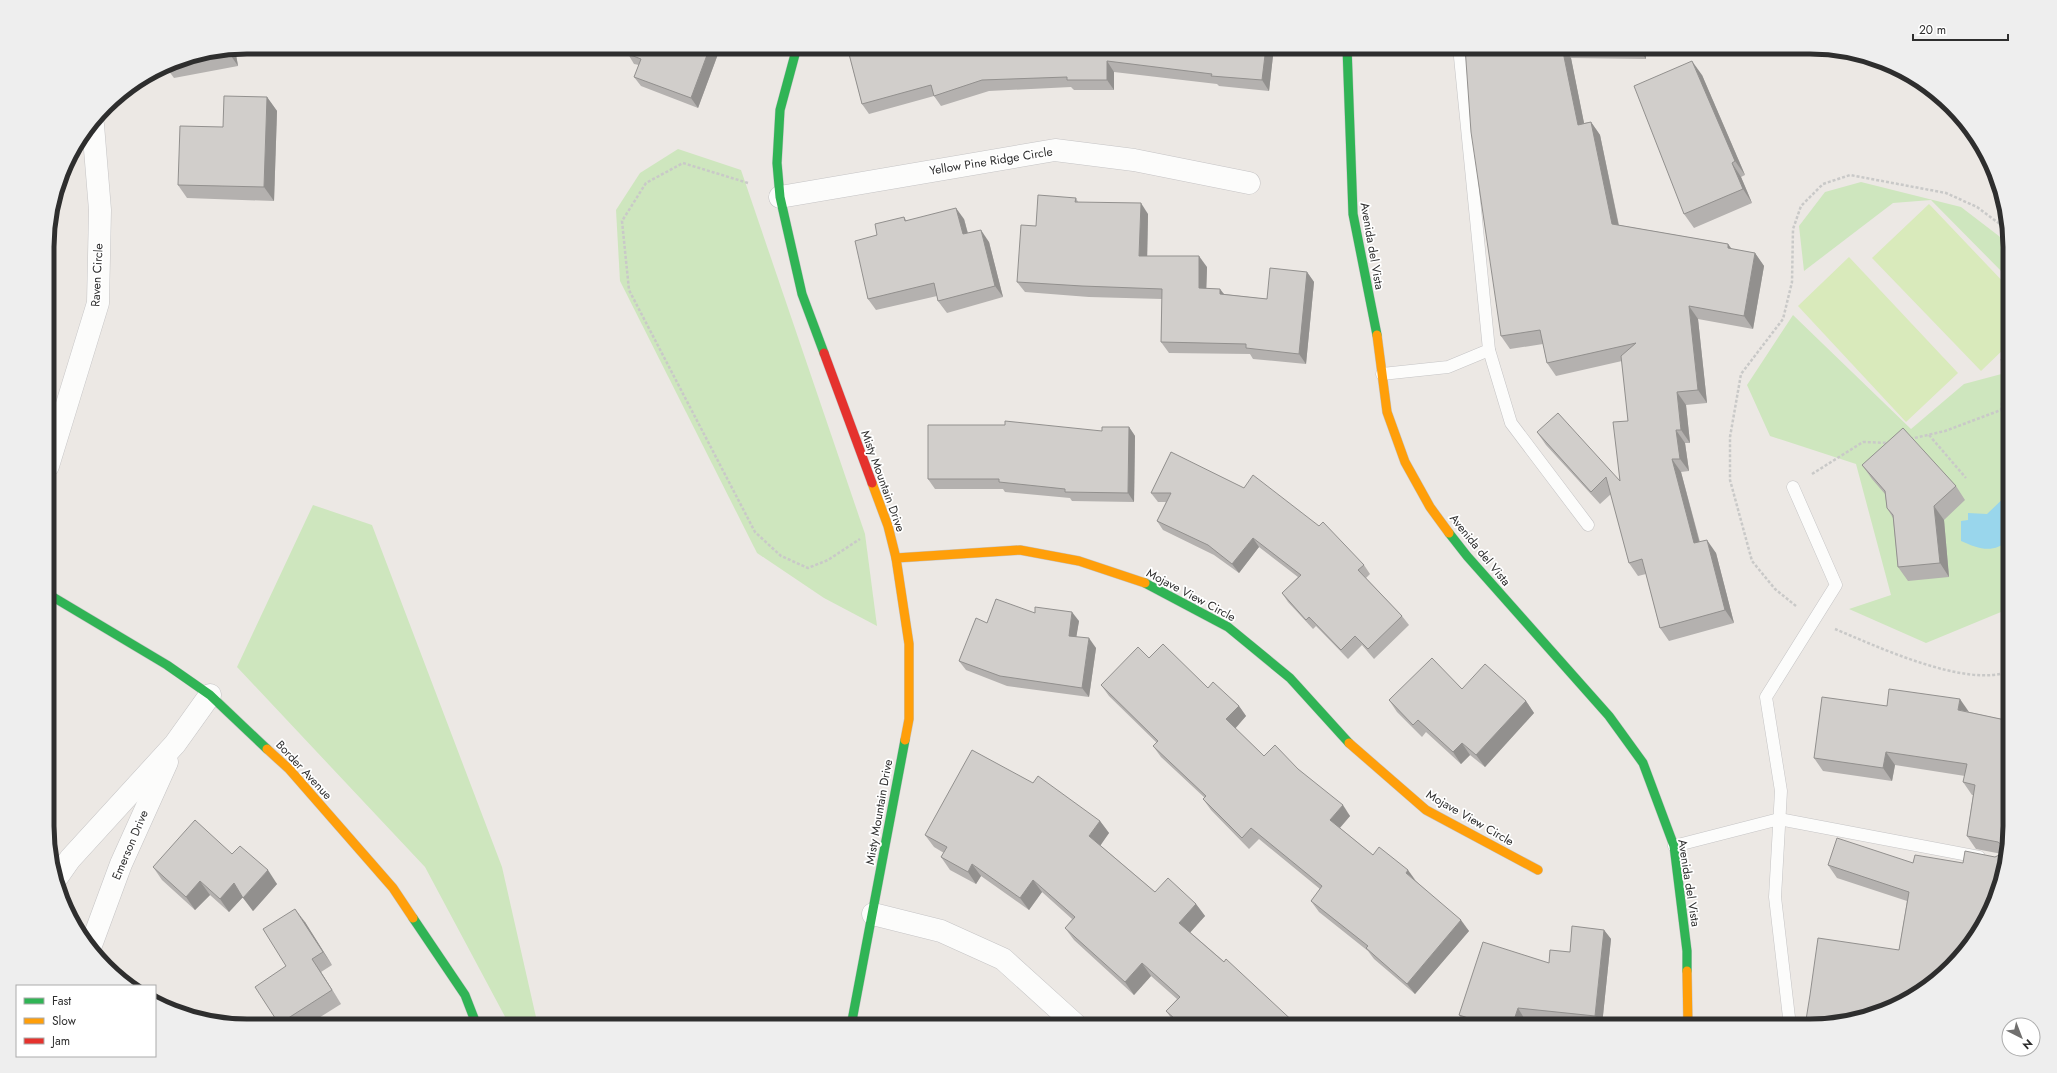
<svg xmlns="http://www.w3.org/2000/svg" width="2057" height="1073" viewBox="0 0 2057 1073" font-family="Jost,sans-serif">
	<rect width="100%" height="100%" fill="#ece8e4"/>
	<!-- green -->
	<g fill="#cee6be">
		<polygon points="678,149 741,170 865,534 877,626 824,598 757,553 620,281 616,210 640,173"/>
		<polygon points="1861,182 1961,207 2008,243 2008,278 1931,200 1893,203 1804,271 1799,226 1825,192"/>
		<polygon points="1793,315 1911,429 1964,384 2009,372 2009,603 2001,612 1926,643 1849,609 1891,595 1856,464 1770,436 1747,385"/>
		<polygon points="313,505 372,525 502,867 538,1026 510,1026 425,867 237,667"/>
	</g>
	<!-- pitch -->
	<g fill="#d9eabb">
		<polygon points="1929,204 2008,287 2009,344 1981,371 1872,258"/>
		<polygon points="1849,257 1958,373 1906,422 1798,306"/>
	</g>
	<!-- water -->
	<path fill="#99d6ec" d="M2009,493v47c-16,14 -30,9 -48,1v-20l7,-1v-7l19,1z"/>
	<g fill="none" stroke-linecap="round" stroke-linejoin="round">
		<!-- lane casing -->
		<g stroke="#c5c4c5" stroke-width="13">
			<g id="lane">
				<polyline points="1489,350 1511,423 1588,525"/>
				<polyline points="1382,374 1448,367 1489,350 1459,47"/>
				<polyline points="1674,846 1779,819 1979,857"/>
				<polyline points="1790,1026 1775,897 1781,791 1766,697 1836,585 1793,487"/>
			</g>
		</g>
		<!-- street casing -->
		<g stroke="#c5c4c5" stroke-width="23">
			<g id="street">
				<polyline points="780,197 1055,150 1134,160 1249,183"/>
				<polyline points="48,466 98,303 100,210 93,125"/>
				<polyline points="56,879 70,859 175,744 210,695"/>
				<polyline points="873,914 941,931 1003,959 1077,1026"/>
				<polyline points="90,948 121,864 167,762"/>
			</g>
		</g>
		<!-- fast casing -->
		<g stroke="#c5c4c5" stroke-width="10">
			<g id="fast">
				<polyline points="797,47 780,110 777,163 780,197 802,294 824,353"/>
				<polyline points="1347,47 1353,214 1377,335"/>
				<polyline points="1449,533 1467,556 1609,716 1643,763 1674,846 1687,951 1687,971"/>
				<polyline points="1145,583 1228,627 1290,678 1349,743"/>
				<polyline points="48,594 167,665 210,695 267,749"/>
				<polyline points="413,918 465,995 477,1026"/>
				<polyline points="851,1026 905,740"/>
			</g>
		</g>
		<!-- slow casing -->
		<g stroke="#c5c4c5" stroke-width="10">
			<g id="slow">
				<polyline points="1377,335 1387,412 1405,462 1430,507 1449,533"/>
				<polyline points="872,483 888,526 896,558 909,644 909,719 905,740"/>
				<polyline points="896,558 1020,550 1079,561 1145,583"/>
				<polyline points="1349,743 1426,810 1538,870"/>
				<polyline points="267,749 289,769 393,888 413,918"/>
				<polyline points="1687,971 1688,1026"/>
			</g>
		</g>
		<!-- jam casing -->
		<g stroke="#c5c4c5" stroke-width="10">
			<polyline id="jam" points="824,353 872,483"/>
		</g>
		<!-- path -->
		<g stroke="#c9c9c8" stroke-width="2.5" stroke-dasharray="3 2" stroke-linecap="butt">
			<polyline points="748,183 683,163 646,183 622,221 629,290 755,532 781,556 808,568 828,560 860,539"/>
			<polyline points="1929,435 1966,478"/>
			<polyline points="1910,439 1945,431 2001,410 2006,372 2001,357"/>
			<polyline points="1812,474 1863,442 1890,443"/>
			<polyline points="1796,606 1775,589 1752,561 1730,480 1730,437 1741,374 1783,319 1792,282 1793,229 1801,206 1823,184 1850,175 1946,193 1977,207 2008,230"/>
			<path d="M1835,629c41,17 132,60 175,42"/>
		</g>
		<!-- lane -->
		<use href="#lane" stroke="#fcfcfb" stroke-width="12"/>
		<!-- street -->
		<use href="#street" stroke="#fcfcfb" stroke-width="22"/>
		<!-- fast -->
		<use href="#fast" stroke="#30b455" stroke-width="9"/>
		<!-- slow -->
		<use href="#slow" stroke="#ff9f0a" stroke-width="9"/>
		<!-- jam -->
		<use href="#jam" stroke="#e5322d" stroke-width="9"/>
	</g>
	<!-- wall -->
	<g fill="#b4b1af">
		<polygon points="1274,47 1269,91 1219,86 1217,84 1114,72 1114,90 1074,90 1071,87 989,91 941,106 934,96 869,114 862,104 849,54"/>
		<polygon points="1465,47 1646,47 1646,59 1571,58 1584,123 1591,122 1600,135 1619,225 1728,244 1732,249 1755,253 1764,266 1753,329 1698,319 1707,403 1686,405 1690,443 1685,443 1689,471 1681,472 1700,542 1716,553 1734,623 1669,641 1660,628 1646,574 1638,576 1629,563 1611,494 1600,504 1546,445 1537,432 1620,481 1628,421 1622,361 1556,376 1547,363 1543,344 1510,349 1501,336"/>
		<polygon points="235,49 238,66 174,78 165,66 171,62"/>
		<polygon points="628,54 718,54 698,108 641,86 634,77 639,65 634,64"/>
		<polygon points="1702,75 1745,175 1741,177 1752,203 1694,228 1684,214"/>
		<polygon points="267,97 277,111 274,201 187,198 178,185 223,127"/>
		<polygon points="1076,198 1078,202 1148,214 1147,256 1207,267 1206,289 1224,294 1267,299 1307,272 1314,282 1306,364 1253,359 1250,354 1169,353 1161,342 1162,299 1089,297 1025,292 1017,282 1036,226"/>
		<polygon points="904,217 906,220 964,219 968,233 989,242 1003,297 947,313 938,301 937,296 876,310 868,299 877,235"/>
		<polygon points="1129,427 1135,436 1134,502 1072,501 1070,498 1005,492 1003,489 935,489 928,479 1102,431"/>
		<polygon points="1171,452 1364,565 1370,574 1366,578 1402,616 1409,625 1374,659 1362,645 1348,659 1316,626 1313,629 1288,602 1282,593 1298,577 1259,547 1239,573 1214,555 1163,530 1157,521 1166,502 1158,502 1151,493"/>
		<polygon points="1862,465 1956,486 1965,500 1944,520 1949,577 1908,581 1898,567 1893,518 1887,508 1885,494 1872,479"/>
		<polygon points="1035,613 1079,621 1076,637 1096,648 1089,697 1007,686 966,670 959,661 987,623"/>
		<polygon points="1149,658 1208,688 1239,706 1246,716 1235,728 1264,756 1298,769 1350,816 1340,828 1373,855 1416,881 1469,931 1415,994 1374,959 1368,951 1319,912 1311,901 1320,889 1259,839 1249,849 1211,810 1203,799 1205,798 1161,757 1153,746 1157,743 1109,696 1101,685"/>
		<polygon points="1462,689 1526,701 1534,713 1485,767 1470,755 1461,764 1426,732 1422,737 1397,712 1389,700"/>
		<polygon points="1969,712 2010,721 2003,878 1899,950 1907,901 1837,878 1828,865 1913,863 1963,863 1995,857 2002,854 1976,849 1967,836 1973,795 1972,795 1963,782 1965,776 1895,765 1892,781 1823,771 1814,758"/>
		<polygon points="1100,821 1109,833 1100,845 1155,892 1196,904 1205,916 1190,932 1298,1026 1178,1026 1175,1023 1166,1011 1177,999 1151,976 1134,995 1074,940 1065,928 1072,919 1042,892 1029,910 981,876 976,884 950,870 941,857 944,853 934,847 925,835"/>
		<polygon points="232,854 277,884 253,911 243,897 229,912 210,895 195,910 162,880 153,867"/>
		<polygon points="305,922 332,965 321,972 341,1004 306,1026 280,1026 279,1024 286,966"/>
		<polygon points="1604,930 1611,939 1602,1025 1524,1018 1522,1026 1470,1026 1465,1024 1459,1015 1570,952"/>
	</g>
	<!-- shaded-wall -->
	<g fill="#92908e">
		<polygon points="710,47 712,47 718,54 698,108 691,98"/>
		<polygon points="1266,47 1274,47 1269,91 1262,80"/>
		<polygon points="1562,47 1563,47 1571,58 1587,138 1578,125"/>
		<polygon points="1637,47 1646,47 1646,59"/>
		<polygon points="235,49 238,66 229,53 229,51"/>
		<polygon points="1107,61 1114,72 1114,90 1107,80"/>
		<polygon points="1692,61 1702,75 1745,175 1735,161"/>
		<polygon points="267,97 277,111 274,201 264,187"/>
		<polygon points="1591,122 1600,135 1621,237 1612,224"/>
		<polygon points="1732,163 1741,177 1752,203 1743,189"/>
		<polygon points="1141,203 1148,214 1147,266 1139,256"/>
		<polygon points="956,208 964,219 971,246 963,234"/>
		<polygon points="981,230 989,242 1003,297 995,286"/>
		<polygon points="1728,244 1737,257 1728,248"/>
		<polygon points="1755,253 1764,266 1753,329 1744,316"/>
		<polygon points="1199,256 1207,267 1206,299 1199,288"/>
		<polygon points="1307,272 1314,282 1306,364 1299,354"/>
		<polygon points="1220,289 1228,299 1220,294"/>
		<polygon points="1689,306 1698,319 1707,403 1698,390"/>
		<polygon points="1677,392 1686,405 1690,443 1681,430"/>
		<polygon points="1129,427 1135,436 1134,502 1128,493"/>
		<polygon points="1676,430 1685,443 1689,471 1680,459"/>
		<polygon points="1672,459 1681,472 1703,556 1694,543"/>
		<polygon points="1934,506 1944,520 1949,577 1940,563"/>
		<polygon points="1253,538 1259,547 1239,573 1232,564"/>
		<polygon points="1707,540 1716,553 1734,623 1725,610"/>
		<polygon points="1072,612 1079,621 1075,645 1069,636"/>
		<polygon points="1089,638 1096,648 1089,697 1082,688"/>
		<polygon points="1960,699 1969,712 1958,710"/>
		<polygon points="1526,701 1534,713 1485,767 1476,755"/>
		<polygon points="1239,706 1246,716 1234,730 1226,719"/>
		<polygon points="1462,743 1470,755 1461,764 1453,752"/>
		<polygon points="1886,752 1895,765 1892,781 1883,768"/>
		<polygon points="1343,805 1350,816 1337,831 1330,820"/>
		<polygon points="1100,821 1109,833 1098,849 1089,836"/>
		<polygon points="972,864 981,876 976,884 968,872"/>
		<polygon points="268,870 277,884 253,911 243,898"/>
		<polygon points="1408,870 1416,881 1406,873"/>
		<polygon points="1033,880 1042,892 1029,910 1020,898"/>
		<polygon points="200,881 210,895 195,910 186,897"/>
		<polygon points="234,883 243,897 229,912 220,899"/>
		<polygon points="1196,904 1205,916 1188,935 1179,923"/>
		<polygon points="295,909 305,922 332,965 323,952"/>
		<polygon points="1461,920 1469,931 1415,994 1407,984"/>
		<polygon points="1604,930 1611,939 1602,1025 1595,1016"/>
		<polygon points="312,959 321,972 341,1004 332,990"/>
		<polygon points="1142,963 1151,976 1134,995 1125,982"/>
		<polygon points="1518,1008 1524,1018 1522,1026 1512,1026"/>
	</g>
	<!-- building -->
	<g fill="#d1cecb" stroke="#92908e">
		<polygon points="631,47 710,47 691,98 634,77 641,59 628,54"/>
		<polygon points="873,47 1266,47 1262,80 1211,76 1212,74 1107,61 1107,80 1067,80 1067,77 982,80 934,96 931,85 862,104 849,54"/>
		<polygon points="1465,47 1562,47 1578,125 1591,122 1612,224 1728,244 1728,248 1755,253 1744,316 1689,306 1698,390 1677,392 1681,430 1676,430 1680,459 1672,459 1694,543 1707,540 1725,610 1660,628 1642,559 1629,563 1606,477 1591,492 1537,432 1558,413 1620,481 1613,422 1628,421 1621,356 1636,343 1547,363 1540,330 1501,336 1471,132"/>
		<polygon points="229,51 229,53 168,64 171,62"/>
		<polygon points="1692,61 1735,161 1732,163 1743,189 1684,214 1634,86"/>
		<polygon points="224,96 267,97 264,187 178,185 180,126 223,127"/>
		<polygon points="1038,195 1076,198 1075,202 1141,203 1139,256 1199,256 1199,288 1220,289 1220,294 1267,299 1270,268 1307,272 1299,354 1246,348 1246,344 1161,342 1162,289 1082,286 1017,282 1021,225 1036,226"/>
		<polygon points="956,208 963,234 981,230 995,286 938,301 934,283 868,299 855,241 877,235 875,224 904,217 905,221"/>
		<polygon points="1005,421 1102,431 1102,427 1129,427 1128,493 1065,492 1065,489 999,482 999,479 928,479 928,425 1005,425"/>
		<polygon points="1903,428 1956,486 1934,506 1940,563 1898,567 1893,515 1887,508 1885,491 1862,465"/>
		<polygon points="1171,452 1244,488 1253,475 1319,526 1323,522 1364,565 1358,570 1402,616 1368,649 1355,636 1341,650 1309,617 1306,620 1282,593 1301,575 1253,538 1232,564 1208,545 1157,521 1171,493 1151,493"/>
		<polygon points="996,599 1035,613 1035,607 1072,612 1069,636 1089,638 1082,688 1000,676 959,661 976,618 987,623"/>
		<polygon points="1163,644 1208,688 1213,682 1239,706 1226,719 1264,756 1275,745 1298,769 1343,805 1330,820 1373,855 1379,847 1408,870 1406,873 1461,920 1407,984 1366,948 1368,946 1311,901 1322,886 1251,828 1242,838 1203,799 1206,796 1153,746 1158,741 1101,685 1138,647 1149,658"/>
		<polygon points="1432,658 1462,689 1485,664 1526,701 1476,755 1462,743 1453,752 1418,720 1413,725 1389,700"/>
		<polygon points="1889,689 1960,699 1958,710 2010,721 2010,826 2003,878 1989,915 1960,958 1921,992 1874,1015 1823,1026 1805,1026 1810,995 1818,938 1899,950 1909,892 1828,865 1837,838 1913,863 1915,855 1963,863 1965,851 1995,857 2001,854 2003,850 2003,846 1998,842 1967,836 1975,785 1963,782 1967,764 1886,752 1883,768 1814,758 1822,697 1887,706"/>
		<polygon points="972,750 1033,783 1038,776 1100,821 1089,836 1155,892 1168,878 1196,904 1179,923 1224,962 1226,959 1298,1026 1183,1026 1166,1011 1180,997 1142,963 1125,982 1065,928 1075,917 1033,880 1020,898 972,864 968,872 941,857 947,847 925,835"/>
		<polygon points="195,820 232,854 240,846 268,870 243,898 234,883 220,899 200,881 186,897 153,867"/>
		<polygon points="295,909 323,952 312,959 332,990 279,1024 255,987 286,966 263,929"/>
		<polygon points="1572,926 1604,930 1595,1016 1518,1008 1512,1026 1493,1026 1459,1015 1483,942 1549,963 1550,950 1570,952"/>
	</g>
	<g text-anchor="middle" stroke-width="3.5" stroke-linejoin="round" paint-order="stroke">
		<!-- street labels -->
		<g font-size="12" fill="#2e2e2e" stroke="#fff">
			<text transform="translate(991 161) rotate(-9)" y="4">Yellow Pine Ridge Circle</text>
			<text transform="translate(1372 246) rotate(80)" y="4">Avenida del Vista</text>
			<text transform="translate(97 275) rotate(-87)" y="4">Raven Circle</text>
			<text transform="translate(883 481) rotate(70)" y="4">Misty Mountain Drive</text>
			<text transform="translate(1480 550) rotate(51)" y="4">Avenida del Vista</text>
			<text transform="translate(1191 595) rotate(28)" y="4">Mojave View Circle</text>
			<text transform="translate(304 770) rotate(47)" y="4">Border Avenue</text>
			<text transform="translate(879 812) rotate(-80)" y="4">Misty Mountain Drive</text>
			<text transform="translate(1470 818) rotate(30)" y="4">Mojave View Circle</text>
			<text transform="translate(130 845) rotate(-67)" y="4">Emerson Drive</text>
			<text transform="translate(1689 883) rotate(81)" y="4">Avenida del Vista</text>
		</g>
	</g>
	<!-- crop -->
	<path d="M0 0H2057V1073H0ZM247 54H1810A193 193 0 0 1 2003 247V826A193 193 0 0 1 1810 1019H247A193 193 0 0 1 54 826V247A193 193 0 0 1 247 54Z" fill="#eee" fill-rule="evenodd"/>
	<path fill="none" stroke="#2e2e2e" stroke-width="5" d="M247 54H1810A193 193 0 0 1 2003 247V826A193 193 0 0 1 1810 1019H247A193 193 0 0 1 54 826V247A193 193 0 0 1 247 54Z"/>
	<!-- legend -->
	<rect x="16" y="985" width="140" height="72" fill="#ffffff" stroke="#ababab"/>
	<rect x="24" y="998" width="20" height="6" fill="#30b455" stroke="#ababab"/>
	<text x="52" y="1005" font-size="12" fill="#2e2e2e">Fast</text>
	<rect x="24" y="1018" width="20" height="6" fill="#ff9f0a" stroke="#ababab"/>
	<text x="52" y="1025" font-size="12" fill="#2e2e2e">Slow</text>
	<rect x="24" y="1038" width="20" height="6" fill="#e5322d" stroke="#ababab"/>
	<text x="52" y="1045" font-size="12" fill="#2e2e2e">Jam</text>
	<!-- north arrow -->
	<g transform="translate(2021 1037) rotate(138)"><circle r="19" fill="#ffffff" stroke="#ababab"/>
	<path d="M0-3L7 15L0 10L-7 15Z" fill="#706f6e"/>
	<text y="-6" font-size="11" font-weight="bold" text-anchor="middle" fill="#2e2e2e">N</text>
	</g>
	<!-- scale -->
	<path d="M1913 34v6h95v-6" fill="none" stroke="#2e2e2e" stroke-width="2"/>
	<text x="1919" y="34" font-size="12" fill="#2e2e2e" stroke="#ffffff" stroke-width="3" paint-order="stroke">20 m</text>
</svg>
